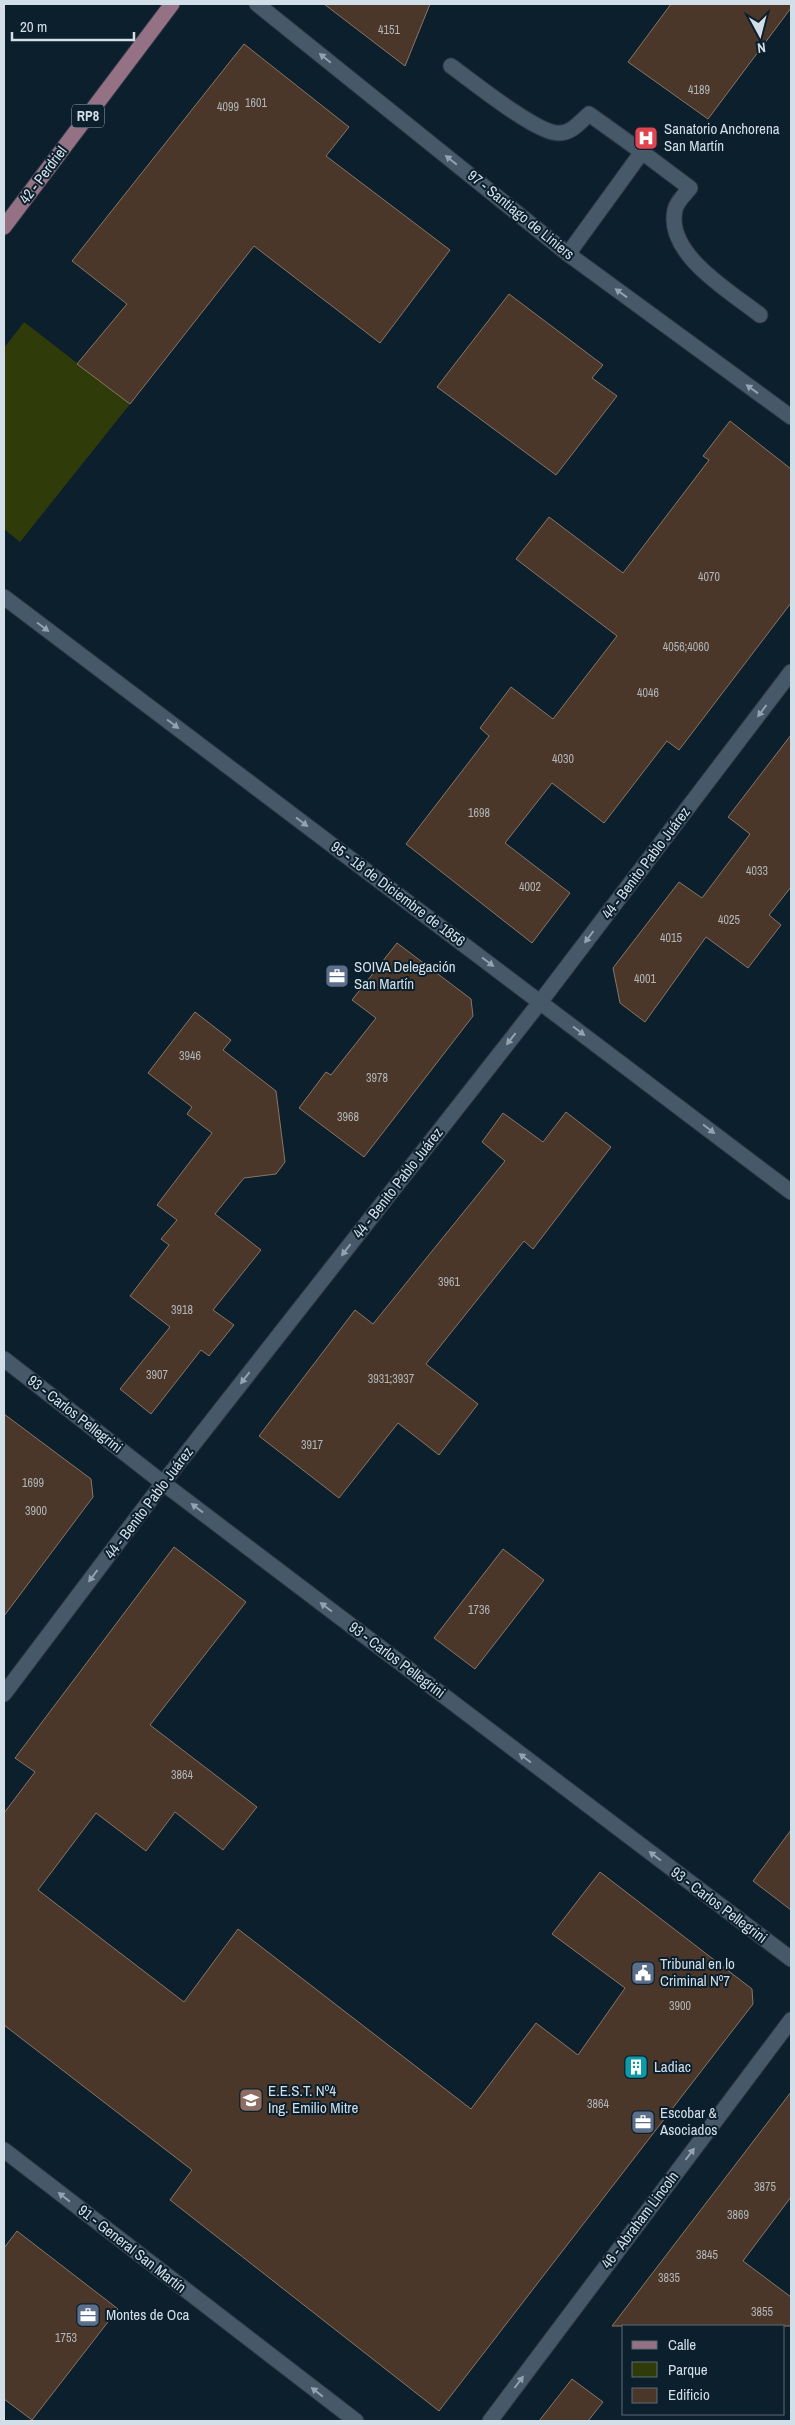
<svg xmlns="http://www.w3.org/2000/svg" width="795" height="2425" viewBox="0 0 795 2425" font-family="'Archivo Narrow',sans-serif">
	<rect width="100%" height="100%" fill="#0c1f2c"/>
	<!-- green -->
	<polygon fill="#2f3c0a" points="24,322 130,404 20,542 4,529 4,348"/>
	<!-- building -->
	<g fill="#4a3729" stroke="#8a7566">
		<polygon points="324,4 430,4 405,66"/>
		<polygon points="671,4 791,4 791,8 708,119 628,62"/>
		<polygon points="244,44 349,127 326,156 450,250 380,343 254,246 130,404 77,364 127,304 72,261"/>
		<polygon points="509,294 603,365 592,378 617,396 556,475 437,387"/>
		<polygon points="730,421 791,469 791,603 679,750 667,741 604,823 552,783 505,843 570,893 532,943 406,844 489,736 480,728 511,687 553,719 617,636 516,559 549,517 623,573 709,460 703,456"/>
		<polygon points="791,735 791,887 769,915 781,925 748,968 706,937 645,1022 620,1003 613,968 679,882 702,898 750,834 728,817"/>
		<polygon points="397,943 471,999 473,1016 364,1157 299,1108 326,1072 331,1075 376,1018 352,1000"/>
		<polygon points="195,1012 231,1040 223,1050 276,1091 285,1162 276,1174 244,1178 215,1214 261,1250 213,1310 234,1325 209,1356 201,1350 151,1414 120,1389 170,1327 130,1296 169,1245 161,1239 177,1220 157,1205 212,1133 187,1114 192,1107 148,1073"/>
		<polygon points="566,1112 611,1147 533,1249 524,1241 426,1364 478,1404 439,1455 398,1423 339,1498 259,1436 355,1310 373,1324 505,1161 482,1142 503,1113 543,1142"/>
		<polygon points="4,1414 91,1479 93,1497 4,1616"/>
		<polygon points="174,1547 246,1602 150,1725 257,1807 223,1850 175,1812 146,1851 96,1813 38,1890 184,2002 238,1929 471,2109 536,2023 578,2055 625,1988 552,1934 600,1872 752,1989 753,2004 439,2411 170,2200 192,2170 4,2025 4,1813 35,1772 15,1758"/>
		<polygon points="503,1549 544,1580 475,1669 434,1638"/>
		<polygon points="791,1830 791,1910 753,1881"/>
		<polygon points="791,2092 791,2197 743,2261 791,2297 791,2326 612,2326"/>
		<polygon points="17,2231 118,2309 32,2420 4,2399 4,2248"/>
		<polygon points="572,2379 603,2402 588,2421 539,2421"/>
	</g>
	<g fill="none" stroke-linecap="round" stroke-linejoin="round">
		<!-- minor casing -->
		<g stroke="#2e3743" stroke-width="17">
			<g id="minor">
				<polyline points="257,4 568,254 791,417"/>
				<path d="M451,66c21,15 85,67 107,67 13,1 22,-11 31,-19l53,38"/>
				<path d="M568,254l74,-102 48,36c-5,6 -14,15 -15,22 -10,44 56,82 85,105"/>
				<polyline points="4,597 791,1192"/>
				<polyline points="4,1359 163,1483 791,1959"/>
				<polyline points="4,1694 163,1483 541,1001 791,672"/>
				<polyline points="4,2150 356,2421"/>
				<polyline points="490,2421 791,2020"/>
			</g>
		</g>
		<!-- major casing -->
		<g stroke="#2e3743" stroke-width="17">
			<polyline id="major" points="4,227 172,4"/>
		</g>
		<!-- minor -->
		<use href="#minor" stroke="#455969" stroke-width="15"/>
		<!-- major -->
		<use href="#major" stroke="#957185" stroke-width="15"/>
	</g>
	<!-- one-way arrows -->
	<defs><path id="oneway-solid" d="M-6-.8H1V-3.2L6.5 0L1 3.2V.8H-6Z" transform="scale(1.25)"/></defs>
	<g fill="#93a3af">
		<use href="#oneway-solid" transform="translate(325 58) rotate(-141)"/>
		<use href="#oneway-solid" transform="translate(451 160) rotate(-141)"/>
		<use href="#oneway-solid" transform="translate(621 293) rotate(-144)"/>
		<use href="#oneway-solid" transform="translate(752 389) rotate(-144)"/>
		<use href="#oneway-solid" transform="translate(43 627) rotate(37)"/>
		<use href="#oneway-solid" transform="translate(762 711) rotate(127)"/>
		<use href="#oneway-solid" transform="translate(173 724) rotate(37)"/>
		<use href="#oneway-solid" transform="translate(302 822) rotate(37)"/>
		<use href="#oneway-solid" transform="translate(589 937) rotate(127)"/>
		<use href="#oneway-solid" transform="translate(488 962) rotate(37)"/>
		<use href="#oneway-solid" transform="translate(579 1031) rotate(37)"/>
		<use href="#oneway-solid" transform="translate(511 1039) rotate(128)"/>
		<use href="#oneway-solid" transform="translate(709 1129) rotate(37)"/>
		<use href="#oneway-solid" transform="translate(346 1250) rotate(128)"/>
		<use href="#oneway-solid" transform="translate(245 1378) rotate(128)"/>
		<use href="#oneway-solid" transform="translate(197 1508) rotate(-143)"/>
		<use href="#oneway-solid" transform="translate(93 1576) rotate(127)"/>
		<use href="#oneway-solid" transform="translate(326 1607) rotate(-143)"/>
		<use href="#oneway-solid" transform="translate(525 1758) rotate(-143)"/>
		<use href="#oneway-solid" transform="translate(655 1856) rotate(-143)"/>
		<use href="#oneway-solid" transform="translate(690 2154) rotate(-53)"/>
		<use href="#oneway-solid" transform="translate(64 2197) rotate(-142)"/>
		<use href="#oneway-solid" transform="translate(519 2382) rotate(-53)"/>
		<use href="#oneway-solid" transform="translate(317 2392) rotate(-142)"/>
	</g>
	<!-- icons -->
	<defs>
		<g id="hospital-square" transform="scale(1.25)"><rect x="-9" y="-9" width="18" height="18" rx="4" fill="#e0444e" stroke="#0c1f2c"/><path d="M-5-5h3v3.5h4V-5h3V5h-3V1.5h-4V5h-3Z" fill="#fff"/></g>
		<g id="office-square" transform="scale(1.25)"><rect x="-9" y="-9" width="18" height="18" rx="4" fill="#5c6f8a" stroke="#0c1f2c"/><path d="M-6-3h4V-5.5h4V-3h4V5H-6ZM-1-4.5V-3h2v-1.5ZM-6 0V1H6V0Z" fill="#fff"/></g>
		<g id="civic-square" transform="scale(1.25)"><rect x="-9" y="-9" width="18" height="18" rx="4" fill="#5c6f8a" stroke="#0c1f2c"/><path d="M-.6-6.5H3V-4.5H.6V-3L4-1V1h2V6H-6V1h2V-1L-.6-3ZM-1.2 2.5V6h2.4V2.5Z" fill="#fff"/></g>
		<g id="building-square" transform="scale(1.25)"><rect x="-9" y="-9" width="18" height="18" rx="4" fill="#0f9aa8" stroke="#0c1f2c"/><path d="M-4-6H4V6H1V3H-1V6H-4ZM-2.5-4.3h1.7v1.8h-1.7ZM.8-4.3h1.7v1.8H.8ZM-2.5-1h1.7V.8h-1.7ZM.8-1h1.7V.8H.8Z" fill="#fff"/></g>
		<g id="school-square" transform="scale(1.25)"><rect x="-9" y="-9" width="18" height="18" rx="4" fill="#8d6e63" stroke="#0c1f2c"/><path d="M0-5L7-2L0 1L-7-2ZM-4 1L0 2.5L4 1V4Q0 6-4 4Z" fill="#fff"/></g>
	</defs>
	<g fill-rule="evenodd">
		<use href="#hospital-square" x="646" y="138"/>
		<use href="#office-square" x="337" y="976"/>
		<use href="#civic-square" x="643" y="1973"/>
		<use href="#building-square" x="636" y="2067"/>
		<use href="#school-square" x="251" y="2100"/>
		<use href="#office-square" x="643" y="2122"/>
		<use href="#office-square" x="88" y="2315"/>
	</g>
	<g text-anchor="middle" stroke-width="4" stroke-linejoin="round" paint-order="stroke">
		<!-- number labels -->
		<g font-size="12" fill="#b1b5b8">
			<text x="389" y="34">4151</text>
			<text x="699" y="94">4189</text>
			<text x="256" y="107">1601</text>
			<text x="228" y="111">4099</text>
			<text x="709" y="581">4070</text>
			<text x="686" y="651">4056;4060</text>
			<text x="648" y="697">4046</text>
			<text x="563" y="763">4030</text>
			<text x="479" y="817">1698</text>
			<text x="757" y="875">4033</text>
			<text x="530" y="891">4002</text>
			<text x="729" y="924">4025</text>
			<text x="671" y="942">4015</text>
			<text x="645" y="983">4001</text>
			<text x="190" y="1060">3946</text>
			<text x="377" y="1082">3978</text>
			<text x="348" y="1121">3968</text>
			<text x="449" y="1286">3961</text>
			<text x="182" y="1314">3918</text>
			<text x="157" y="1379">3907</text>
			<text x="391" y="1383">3931;3937</text>
			<text x="312" y="1449">3917</text>
			<text x="33" y="1487">1699</text>
			<text x="36" y="1515">3900</text>
			<text x="479" y="1614">1736</text>
			<text x="182" y="1779">3864</text>
			<text x="680" y="2010">3900</text>
			<text x="598" y="2108">3864</text>
			<text x="765" y="2191">3875</text>
			<text x="738" y="2219">3869</text>
			<text x="707" y="2259">3845</text>
			<text x="669" y="2282">3835</text>
			<text x="762" y="2316">3855</text>
			<text x="66" y="2342">1753</text>
		</g>
		<!-- shield labels -->
		<rect fill="#0c1f2c" stroke="#97a5b0" stroke-width="1" x="72" y="104.5" width="32" height="23" rx="4"/>
		<g font-size="14" font-weight="bold" fill="#d3dfe8">
			<text x="88" y="121">RP8</text>
		</g>
		<!-- poi labels -->
		<g font-size="15" fill="#d3dfe8" stroke="#0c1f2c" text-anchor="start">
			<text x="664" y="134">Sanatorio Anchorena<tspan x="664" dy="17">San Martín</tspan></text>
			<text x="354" y="972">SOIVA Delegación<tspan x="354" dy="17">San Martín</tspan></text>
			<text x="660" y="1969">Tribunal en lo<tspan x="660" dy="17">Criminal Nº7</tspan></text>
			<text x="654" y="2072">Ladiac</text>
			<text x="268" y="2096">E.E.S.T. Nº4<tspan x="268" dy="17">Ing. Emilio Mitre</tspan></text>
			<text x="660" y="2118">Escobar &amp;<tspan x="660" dy="17">Asociados</tspan></text>
			<text x="106" y="2320">Montes de Oca</text>
		</g>
		<!-- street labels -->
		<g font-size="15" fill="#d3dfe8" stroke="#0c1f2c">
			<text transform="translate(43 175) rotate(-53)" y="5">42 - Perdriel</text>
			<text transform="translate(521 215) rotate(39)" y="5">97 - Santiago de Liniers</text>
			<text transform="translate(646 863) rotate(-53)" y="5">44 - Benito Pablo Juárez</text>
			<text transform="translate(398 894) rotate(37)" y="5">95 - 18 de Diciembre de 1856</text>
			<text transform="translate(398 1183) rotate(-52)" y="5">44 - Benito Pablo Juárez</text>
			<text transform="translate(75 1414) rotate(38)" y="5">93 - Carlos Pellegrini</text>
			<text transform="translate(149 1503) rotate(-53)" y="5">44 - Benito Pablo Juárez</text>
			<text transform="translate(397 1660) rotate(37)" y="5">93 - Carlos Pellegrini</text>
			<text transform="translate(719 1905) rotate(37)" y="5">93 - Carlos Pellegrini</text>
			<text transform="translate(640 2220) rotate(-53)" y="5">46 - Abraham Lincoln</text>
			<text transform="translate(132 2249) rotate(38)" y="5">91 - General San Martín</text>
		</g>
	</g>
	<!-- border -->
	<rect width="795" height="2425" fill="none" stroke="#d3dfe8" stroke-width="10"/>
	<!-- legend -->
	<rect x="622" y="2325" width="162" height="90" fill="#0c1f2c" stroke="#5c6c77"/>
	<rect x="632" y="2341" width="25" height="8" fill="#957185" stroke="#5c6c77"/>
	<text x="668" y="2350" font-size="15" fill="#d3dfe8">Calle</text>
	<rect x="632" y="2362" width="25" height="15" fill="#2f3c0a" stroke="#5c6c77"/>
	<text x="668" y="2375" font-size="15" fill="#d3dfe8">Parque</text>
	<rect x="632" y="2388" width="25" height="15" fill="#4a3729" stroke="#5c6c77"/>
	<text x="668" y="2400" font-size="15" fill="#d3dfe8">Edificio</text>
	<!-- north arrow -->
	<g transform="translate(760 35) rotate(173)" stroke="#0c1f2c" stroke-width="4" paint-order="stroke">
	<path d="M0-4L9 19L0 12L-9 19Z" fill="#d3dfe8"/>
	<text y="-8" font-size="14" font-weight="bold" text-anchor="middle" fill="#d3dfe8">N</text>
	</g>
	<!-- scale -->
	<path d="M12 32v8h122v-8" fill="none" stroke="#d3dfe8" stroke-width="2.5"/>
	<text x="20" y="32" font-size="15" fill="#d3dfe8" stroke="#0c1f2c" stroke-width="4" paint-order="stroke">20 m</text>
</svg>
